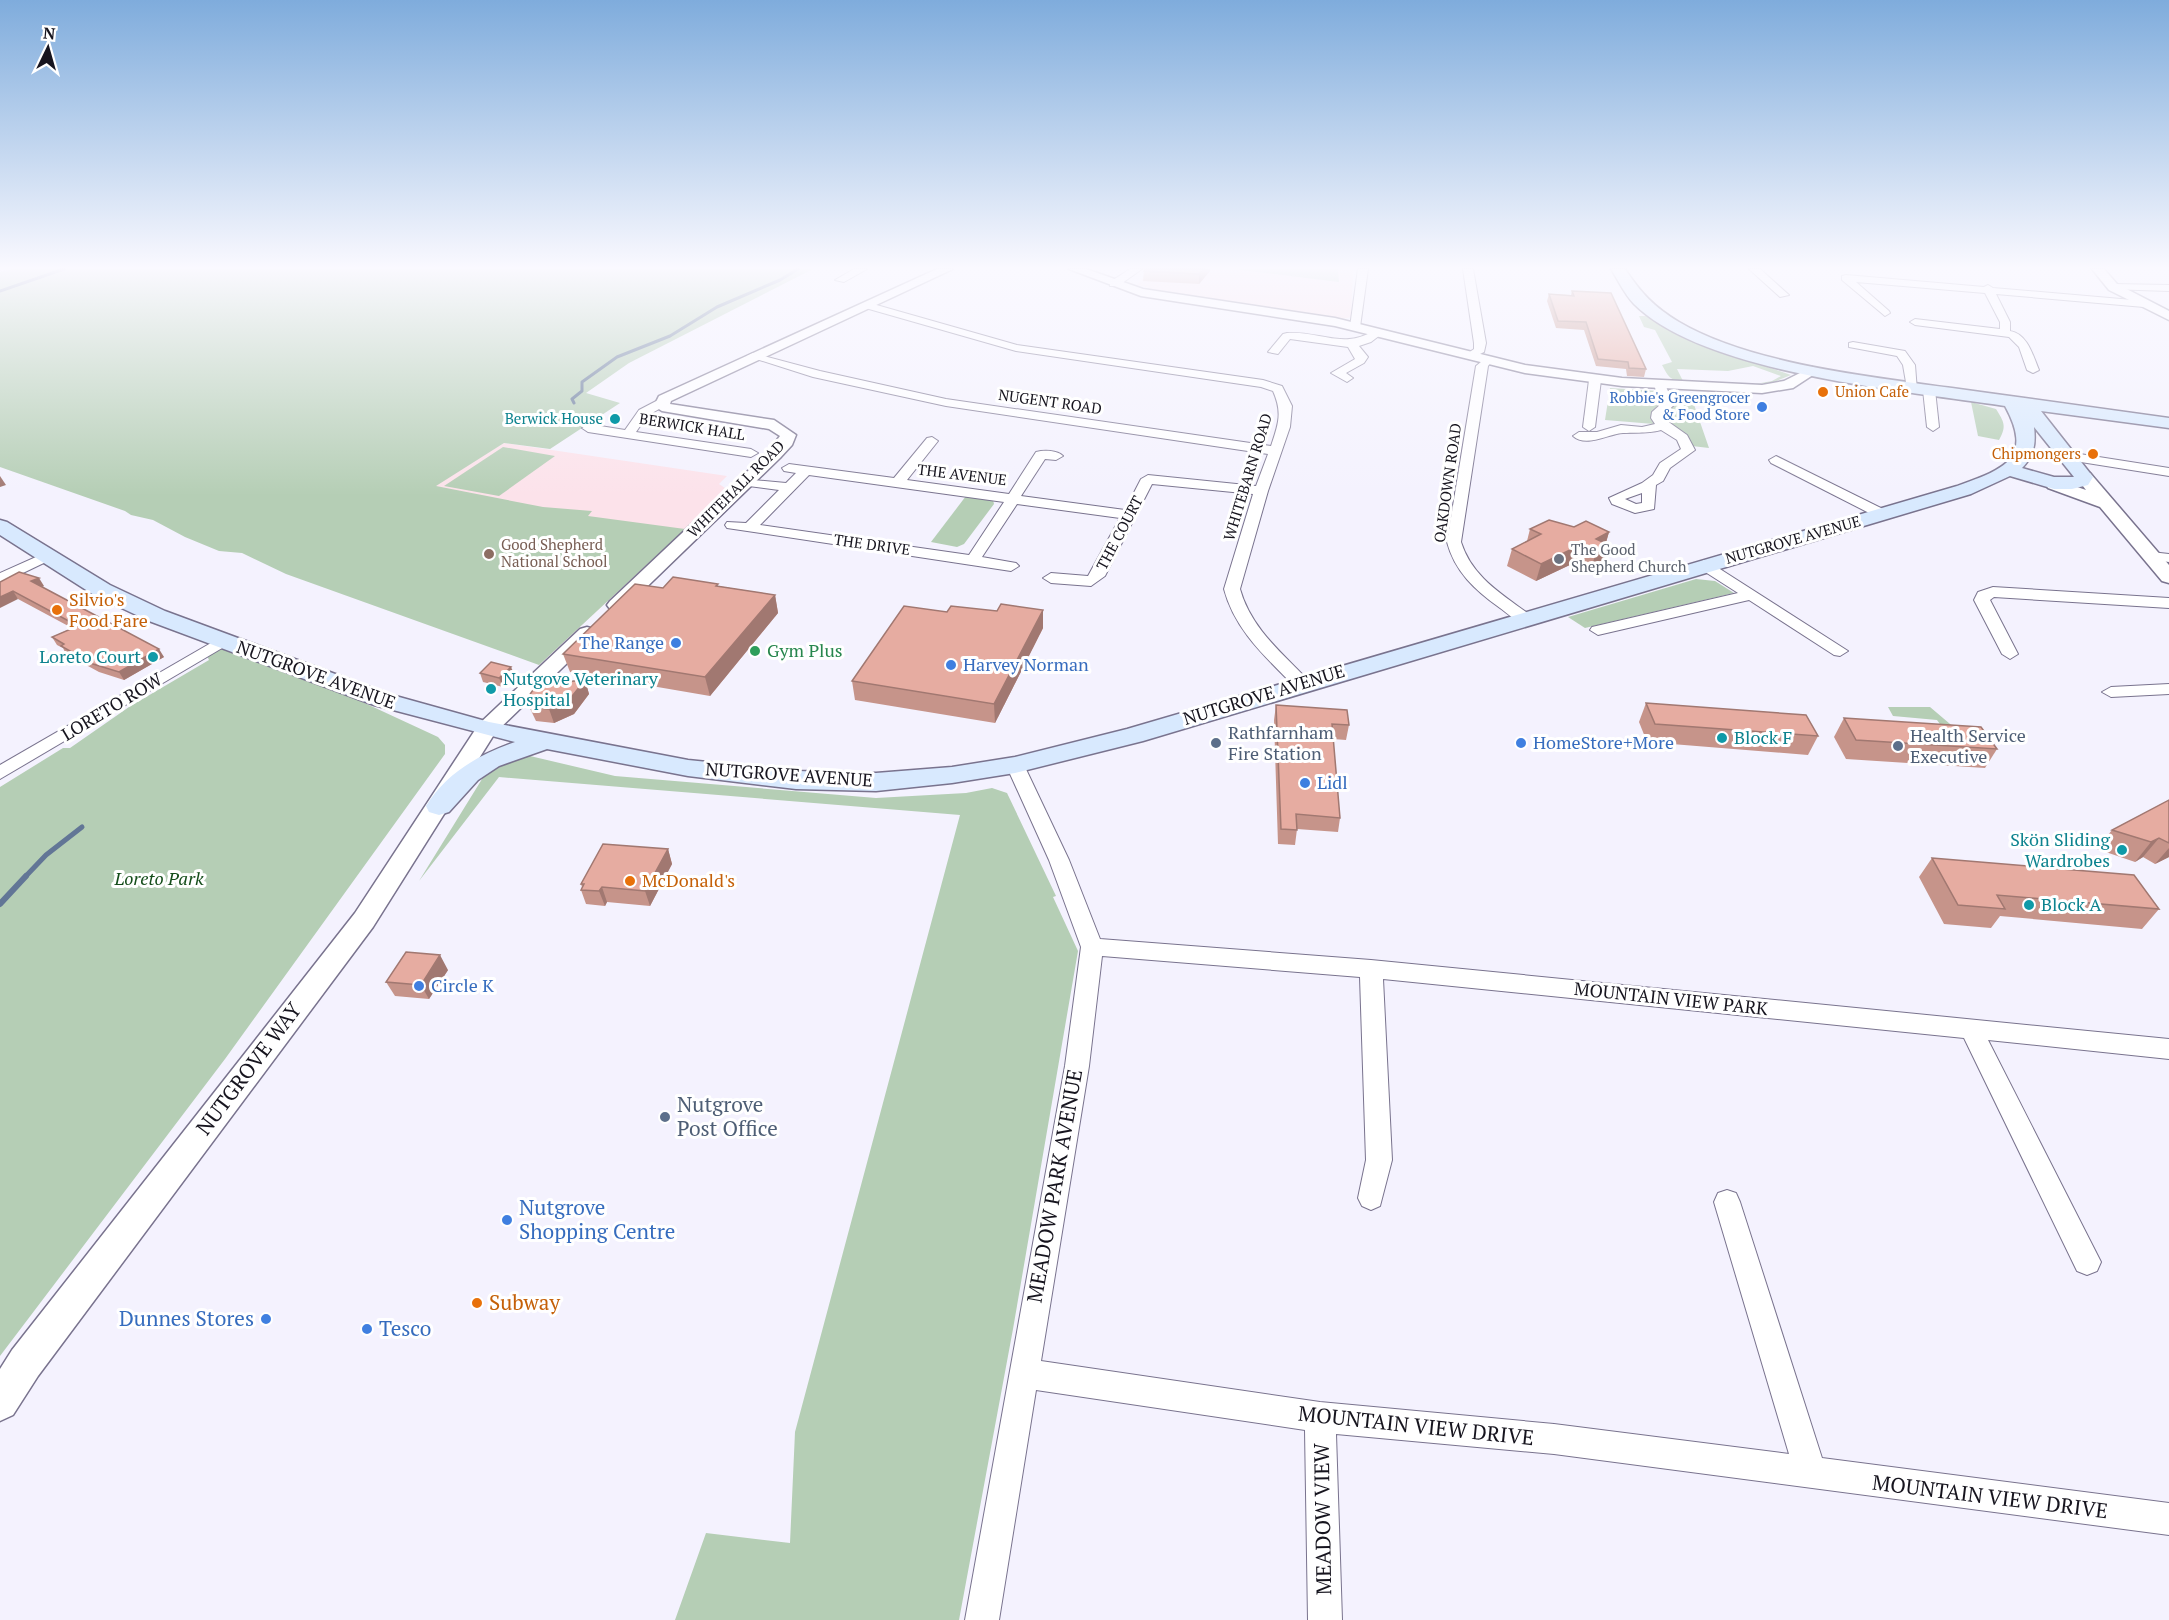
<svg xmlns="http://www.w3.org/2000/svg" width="2169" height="1620" viewBox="0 0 2169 1620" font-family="'PT Serif',serif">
	<rect width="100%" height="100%" fill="#f4f2fe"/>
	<!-- education -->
	<g fill="#fce2ea">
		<polygon points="1150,269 1353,269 1351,317 1342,319 1184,297 1137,285"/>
		<polygon points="504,443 727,476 719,484 725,488 685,529 539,665 354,534"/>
	</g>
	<!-- green -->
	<g fill="#b5ceb5">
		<polygon points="11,269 813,269 629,363 586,393 620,403 550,449 504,443 436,486 543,507 592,511 588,516 685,529 539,665 286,574 242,553 219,551 185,537 153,520 131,515 125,511 0,467 0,272"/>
		<polygon points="1232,269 1338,269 1339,282"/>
		<path d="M1639,316h7l55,28 90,31 -17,7 -24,3 22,-4 9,-5 -28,-10 -25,5 -51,-2 6,12c-13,0 -15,-5 -21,-16l10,-3 -17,-32 -11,-3z"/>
		<polygon points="1610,388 1659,391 1662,395 1661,406 1651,417 1654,424 1605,420"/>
		<polygon points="1672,392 1690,393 1709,448 1692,446 1663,421 1663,416 1673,406 1670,393"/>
		<path d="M1971,402l25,7c8,13 11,17 3,31l-21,-4z"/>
		<polygon points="503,447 555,456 499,496 444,486"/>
		<polygon points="966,496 993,500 994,504 964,544 957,547 931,542"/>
		<polygon points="1696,579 1715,581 1734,593 1585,628 1568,617"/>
		<polygon points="235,643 438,737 445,745 445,754 225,1059 0,1356 0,787 63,748 70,748 129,707 209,660 207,656"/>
		<polygon points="1888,707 1930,707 1976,746 1955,745 1937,720 1893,716"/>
		<polygon points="530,756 615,776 876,798 966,793 992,788 1007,793 1056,896 1053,897 1078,951 1013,1329 959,1620 675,1620 706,1533 790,1543 795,1432 960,815 499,777 419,881 487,771 505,760"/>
	</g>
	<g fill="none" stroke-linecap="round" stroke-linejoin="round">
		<!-- stream-far2 -->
		<g stroke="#627696" stroke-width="3">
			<polyline points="0,291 64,269"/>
			<polyline points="574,403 572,399 582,391 582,382 617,357 670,336 717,307 780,280 798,269"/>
		</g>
		<!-- stream-far1 -->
		<polyline stroke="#627696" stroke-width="5" points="25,877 46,855 82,827"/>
		<!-- stream -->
		<polyline stroke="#627696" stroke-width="6" points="0,904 26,876"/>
		<!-- minor casing -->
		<g stroke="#79738e" stroke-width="2">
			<g id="minor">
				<polygon points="854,269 867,269 844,282 835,280"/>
				<polygon points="1130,269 1142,269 1118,286 1110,286 1110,282"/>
				<polygon points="1358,269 1368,269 1360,327 1355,330 1350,327"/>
				<polygon points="1463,269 1473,269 1486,343 1484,352 1470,359 1464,356 1474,349 1474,343"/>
				<polygon points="1749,269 1760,269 1789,295 1780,297"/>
				<path d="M1846,275l138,12 4,-2 5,3 151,13 5,3 -5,3 -148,-13 14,28v9c18,3 23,25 29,39l-6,3 -6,-3 -8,-23 -10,-10 -94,-12 -5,-3 5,-3 85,10v-7l-15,-29 -129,-11 33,29 1,2 -5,3 -43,-36v-4z"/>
				<polygon points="2113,284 2169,285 2169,291 2109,289 2108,287"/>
				<path d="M866,302l151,43 246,35 19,6 10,20 -2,21 -22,64 -28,98c11,39 41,63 68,91l3,4 -3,4h-12c-29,-30 -61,-57 -72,-99l29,-95 -101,-10 -47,92 -14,10 -40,-3 -8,-5 8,-5 37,3 32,-58 -103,-14 -35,53 34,6 3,3 -8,5 -284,-43 -2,-3 2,-3 19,1 33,-33 -38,-5v-6l45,4 10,-10 -12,-2 -2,-3 7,-4 105,14 33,-40 5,-1 6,4 -31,39 102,14 27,-42c8,-2 21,-2 27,4l-7,4 -11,-1 -24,37 104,14 16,-31 7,-4 108,11 12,-32 -322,-48 -133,-29 -66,-21 6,-3 67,18 126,28 325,47c7,-21 12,-33 2,-55l-12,-4 -245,-36 -154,-44 -1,-2zM809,475l195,27 -35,53 -209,-30z"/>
				<path d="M1375,330l9,2 -13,10 -12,4 9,11 -4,6 -18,10 7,5 -6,4 -16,-9 24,-14 -7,-12 -58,-8 -12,15 -10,-2 15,-18 4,-1c34,-2 56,17 88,-3z"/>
				<polygon points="1853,342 1905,351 1915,365 1917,391 1907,388 1903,365 1897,356 1849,347 1849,343"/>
				<path d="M1487,357l6,3 -5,6 -27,176c11,35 41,52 69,73l2,3 -2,3 -6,2c-9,-2 -17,-10 -24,-15 -25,-18 -45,-36 -53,-66l29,-176z"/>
				<polygon points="1595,376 1601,380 1595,427 1589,431 1583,427 1589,380"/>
				<path d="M1656,382h8l10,23 -10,9 -1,4 24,17 8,15 -25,18 -7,13 -7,4 -2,24 -19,4 -23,-9 -3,-6 33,-15 11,-8 7,-12 21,-14 -4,-9 -16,-10c-15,4 -23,2 -38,3 -15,1 -37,15 -50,3l6,-4h18l24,-7 21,2 13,-3 -4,-6 1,-6 9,-8 -7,-19zM1642,493v10l-6,1 -11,-5z"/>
				<polygon points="1929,386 1935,390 1939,427 1933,431 1927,427 1923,390"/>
				<polygon points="662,398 668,402 666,405 647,416 636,432 751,449 758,453 751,457 588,432 582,428 588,424 625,430 639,410"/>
				<polygon points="2067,452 2169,468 2169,476 2062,459 2062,453"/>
				<polygon points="1776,456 1887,511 1889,514 1887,517 1877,517 1771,463 1769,460"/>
				<polygon points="2151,552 2169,554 2169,562 2146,559 2144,556 2146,553"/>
				<polygon points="45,553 50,554 52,557 50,560 0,584 0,573"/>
				<polygon points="1704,560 1709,562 1848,651 1840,656 1834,655 1749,600 1598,635 1590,630 1592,627 1738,593 1699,568 1696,565"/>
				<polygon points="1993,587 2169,598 2169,608 1994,597 1990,600 2018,654 2010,659 2002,654 1974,600 1978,592"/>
				<polygon points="223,636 231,641 229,644 0,779 0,765"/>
				<polygon points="2169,684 2169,694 2111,697 2102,692 2111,687"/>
				<polygon points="1015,759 1024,765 1069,860 1100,939 1371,960 2169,1039 2169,1059 1988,1040 2101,1262 2097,1271 2087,1275 2077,1271 1964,1038 1383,979 1392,1160 1380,1206 1371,1210 1362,1206 1358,1198 1366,1160 1360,977 1102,956 1089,1066 1041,1361 1320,1402 1554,1424 1789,1454 1714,1202 1718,1193 1727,1190 1736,1193 1740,1202 1822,1458 2169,1503 2169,1535 1554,1454 1336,1434 1342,1620 1308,1620 1305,1430 1036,1390 999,1620 965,1620 1065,1066 1081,947 1049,860 1006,765"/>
			</g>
		</g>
		<!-- tertiary casing -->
		<g stroke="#79738e" stroke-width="3">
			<g id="tertiary">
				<polygon points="937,269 953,269 671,401 670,404 774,420 796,435 792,445 780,458 624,609 610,609 607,605 610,601 768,452 780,436 769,429 662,411 654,406 659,396"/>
				<polygon points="1069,269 1086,269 1143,289 1335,318 1525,365 1622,378 1762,385 1784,381 1812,367 1819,371 1793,388 1762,393 1622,386 1525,373 1335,326 1141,296"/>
				<polygon points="2092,269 2104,269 2117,284 2169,311 2169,320 2109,290"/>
				<polygon points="2084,472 2090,473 2169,565 2169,583 2162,581 2100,507 2048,488 2046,484 2054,479 2086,490 2076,477"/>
				<polygon points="587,627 594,629 597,633 594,637 495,733 373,927 38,1376 13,1415 0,1421 0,1369 12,1350 355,913 479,724 580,629"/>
			</g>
		</g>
		<!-- secondary casing -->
		<g stroke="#79738e" stroke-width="3">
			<path id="secondary" d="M1611,269h14c16,24 29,38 54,53 71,42 192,55 273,66 73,10 145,20 217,30v10l-128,-17 52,66 -5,8 -16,4h-18l-44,-13 -39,18 -828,247 -128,32 -63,10 -76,8 -80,-2 -108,-13 -141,-27 -48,17 -21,14 -29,32 -10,3 -10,-3 -3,-6c21,-34 53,-51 89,-64l-141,-37 -225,-84 -55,-26 -94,-60v-15l7,2 103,63 55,26 227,84 97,27 199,38 108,11 80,2 76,-6 63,-10 112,-28 830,-243c47,-17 77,-27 48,-80 -97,-15 -301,-32 -371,-102 -9,-9 -16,-24 -23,-35zM2034,427l40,50h-20l-32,-9c12,-12 14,-24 12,-41z"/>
		</g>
		<!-- minor -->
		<use href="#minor" fill="#fff" fill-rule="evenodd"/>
		<!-- tertiary -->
		<use href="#tertiary" fill="#fff" fill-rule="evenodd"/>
		<!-- secondary -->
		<use href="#secondary" fill="#d8e9fe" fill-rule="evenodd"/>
	</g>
	<!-- wall -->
	<g fill="#c6948a">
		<polygon points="1144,271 1210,271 1199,284 1143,281"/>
		<polygon points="1572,291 1646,369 1644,377 1627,376 1626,369 1596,366 1584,330 1556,328 1547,301 1549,294 1571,295"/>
		<polygon points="1574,527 1609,532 1606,543 1605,563 1590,571 1574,563 1536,581 1507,566 1512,549 1527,541 1530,529"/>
		<polygon points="0,582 44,586 41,587 164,657 124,680 99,672 66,654 63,648 57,645 52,637 72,628 18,599"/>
		<polygon points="718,586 775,595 778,613 710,696 570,672 563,654 663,588"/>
		<polygon points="997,611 1043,628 995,723 855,700 852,681 947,612"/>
		<polygon points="480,673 515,676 503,687 483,682"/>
		<polygon points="585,680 589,694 574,714 554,723 536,721 526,700"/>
		<polygon points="1646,703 1818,736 1808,755 1647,742 1639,722"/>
		<polygon points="1276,705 1349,725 1346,740 1333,739 1340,818 1338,832 1297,829 1295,845 1278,844 1274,720"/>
		<polygon points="1844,718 1997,749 1985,768 1846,759 1834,737"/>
		<polygon points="2169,800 2169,857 2155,864 2143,857 2135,862 2097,849 2112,830"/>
		<polygon points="668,849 672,864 650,906 607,902 605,906 586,904 581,890 582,887 581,884"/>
		<polygon points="1932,858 2159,909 2142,929 2000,916 1991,928 1944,924 1919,877"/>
		<polygon points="448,970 429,999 395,996 386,982"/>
	</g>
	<!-- shaded-wall -->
	<g fill="#a17871">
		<polygon points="1204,269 1210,269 1210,271 1199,284 1199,274"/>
		<polygon points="0,476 6,485 0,487"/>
		<polygon points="1609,532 1604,549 1611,546 1605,563 1590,571 1596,553 1596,539"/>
		<polygon points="1580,545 1574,563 1536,581 1541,564"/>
		<polygon points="39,578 44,586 36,589 31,581"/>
		<polygon points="13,591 18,599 0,608 0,597"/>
		<polygon points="775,595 778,613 710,696 705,677"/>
		<polygon points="1043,610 1043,628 995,723 994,704"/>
		<polygon points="159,649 164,657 124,680 119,672"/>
		<polygon points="511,667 515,676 503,687 499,678"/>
		<polygon points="585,680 589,694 574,714 554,723 549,709"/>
		<polygon points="2159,838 2143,857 2135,862 2151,842"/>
		<polygon points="2169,848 2169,857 2155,864"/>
		<polygon points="668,849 672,864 650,906 645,891"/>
		<polygon points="602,887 607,902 605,906 599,891"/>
		<polygon points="440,955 448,970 429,999 421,985"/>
	</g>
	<!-- building -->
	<g fill="#e6aca1" stroke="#a17871" stroke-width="1.5">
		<polygon points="1145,269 1204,269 1199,274 1144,271"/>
		<polygon points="1572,291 1611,293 1646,369 1629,368 1628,362 1598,359 1586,322 1558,321 1549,294 1574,296"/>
		<polygon points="1549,520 1574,527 1586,521 1609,532 1596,539 1611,546 1596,553 1580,545 1541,564 1512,549 1541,534 1530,529"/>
		<polygon points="19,572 39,578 31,581 159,649 119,672 93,664 61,646 64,644 52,637 78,626 13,591 0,597 0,582"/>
		<polygon points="673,577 718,584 716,586 775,595 705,677 563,654 635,584 663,588"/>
		<polygon points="1001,604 1043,610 994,704 852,681 904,606 947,612 951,606 997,611"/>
		<polygon points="491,662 511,667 499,678 480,673"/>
		<polygon points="585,680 569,700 549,709 530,707 526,700 535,687 543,684"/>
		<polygon points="1646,703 1806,715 1818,736 1655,724"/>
		<polygon points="1276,705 1347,710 1349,725 1332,724 1340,818 1296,814 1297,830 1281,829"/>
		<polygon points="1844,718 1981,727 1997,749 1856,740"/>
		<polygon points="2169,800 2169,843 2159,838 2151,842 2112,830"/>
		<polygon points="603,844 668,849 645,891 602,887 599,891 581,890 584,884 581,884"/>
		<polygon points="1932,858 2134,875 2159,909 1997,895 2005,909 1958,905"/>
		<polygon points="406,952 440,955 421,985 386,982"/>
	</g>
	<!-- sky -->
	<linearGradient id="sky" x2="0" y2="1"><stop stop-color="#7facdc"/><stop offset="0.54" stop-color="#faf9ff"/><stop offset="1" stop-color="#faf9ff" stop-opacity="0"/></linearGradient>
	<rect width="2169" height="496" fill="url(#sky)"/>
	<!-- markers -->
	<g fill="#e8710a" stroke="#fff" stroke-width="2">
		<circle cx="1823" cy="392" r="6"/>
		<circle cx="2093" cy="454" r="6"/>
		<circle cx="57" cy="610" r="6"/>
		<circle cx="630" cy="881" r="6"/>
		<circle cx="477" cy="1303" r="6"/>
	</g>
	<g fill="#3f7fe0" stroke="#fff" stroke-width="2">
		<circle cx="1762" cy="407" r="6"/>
		<circle cx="676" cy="643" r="6"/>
		<circle cx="951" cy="665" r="6"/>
		<circle cx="1521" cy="743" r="6"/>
		<circle cx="1305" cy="783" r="6"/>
		<circle cx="419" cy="986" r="6"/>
		<circle cx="507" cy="1220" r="6"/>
		<circle cx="266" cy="1319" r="6"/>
		<circle cx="367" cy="1329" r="6"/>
	</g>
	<g fill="#0f9aa8" stroke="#fff" stroke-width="2">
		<circle cx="615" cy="419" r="6"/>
		<circle cx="153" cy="657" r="6"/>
		<circle cx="491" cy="689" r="6"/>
		<circle cx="1722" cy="738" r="6"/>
		<circle cx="2122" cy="850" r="6"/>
		<circle cx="2029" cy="905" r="6"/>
	</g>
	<circle fill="#8d6e63" stroke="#fff" stroke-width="2" cx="489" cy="554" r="6"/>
	<circle fill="#6b7280" stroke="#fff" stroke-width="2" cx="1559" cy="559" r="6"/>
	<circle fill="#2e9e5b" stroke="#fff" stroke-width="2" cx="755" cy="651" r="6"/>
	<g fill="#5c6f8a" stroke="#fff" stroke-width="2">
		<circle cx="1216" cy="743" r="6"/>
		<circle cx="1898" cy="746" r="6"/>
		<circle cx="665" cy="1117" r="6"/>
	</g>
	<g text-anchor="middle" stroke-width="6" stroke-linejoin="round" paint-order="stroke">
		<!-- far-food labels -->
		<g font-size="15" fill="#c56008" stroke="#fff" text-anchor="start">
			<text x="1835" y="397">Union Cafe</text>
			<text x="2081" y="459" text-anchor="end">Chipmongers</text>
		</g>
		<!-- far-shop labels -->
		<g font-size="15" fill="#366cbe" stroke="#fff" text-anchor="end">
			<text x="1750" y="403">Robbie's Greengrocer<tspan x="1750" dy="17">&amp; Food Store</tspan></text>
		</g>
		<!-- far-street labels -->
		<g font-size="15" fill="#16141e" stroke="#fff">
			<text transform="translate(1050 402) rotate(8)" y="5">NUGENT ROAD</text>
			<text transform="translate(692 427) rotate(9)" y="5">BERWICK HALL</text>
			<text transform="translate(962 475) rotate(7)" y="5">THE AVENUE</text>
			<text transform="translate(1248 477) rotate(-73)" y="5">WHITEBARN ROAD</text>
			<text transform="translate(1448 483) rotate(-82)" y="5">OAKDOWN ROAD</text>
			<text transform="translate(736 489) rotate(-45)" y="5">WHITEHALL ROAD</text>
			<text transform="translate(1120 533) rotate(-62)" y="5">THE COURT</text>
			<text transform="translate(1793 540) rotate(-16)" y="5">NUTGROVE AVENUE</text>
			<text transform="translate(872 545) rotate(8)" y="5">THE DRIVE</text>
		</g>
		<!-- far-culture labels -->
		<g font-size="15" fill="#0d838f" stroke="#fff" text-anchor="end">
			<text x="603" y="424">Berwick House</text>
		</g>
		<!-- far-education labels -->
		<g font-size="15" fill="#785e54" stroke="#fff" text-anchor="start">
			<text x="501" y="550">Good Shepherd<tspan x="501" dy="17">National School</tspan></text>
		</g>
		<!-- far-worship labels -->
		<g font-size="15" fill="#5b616d" stroke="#fff" text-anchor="start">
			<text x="1571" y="555">The Good<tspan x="1571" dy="17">Shepherd Church</tspan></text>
		</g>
		<!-- food labels -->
		<g font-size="18" fill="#c56008" stroke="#fff" text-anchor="start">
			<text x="69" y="606">Silvio's<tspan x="69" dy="21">Food Fare</tspan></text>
			<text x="642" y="887">McDonald's</text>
		</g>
		<!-- shop labels -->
		<g font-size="18" fill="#366cbe" stroke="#fff" text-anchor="start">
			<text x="664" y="649" text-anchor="end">The Range</text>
			<text x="963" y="671">Harvey Norman</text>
			<text x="1533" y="749">HomeStore+More</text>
			<text x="1317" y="789">Lidl</text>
			<text x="431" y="992">Circle K</text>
		</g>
		<!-- leisure labels -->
		<g font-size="18" fill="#27864d" stroke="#fff" text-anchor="start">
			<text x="767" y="657">Gym Plus</text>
		</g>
		<!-- culture labels -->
		<g font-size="18" fill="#0d838f" stroke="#fff" text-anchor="start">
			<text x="141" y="663" text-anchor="end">Loreto Court</text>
			<text x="503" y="685">Nutgove Veterinary<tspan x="503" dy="21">Hospital</tspan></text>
			<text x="1734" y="744">Block F</text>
			<text x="2110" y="846" text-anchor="end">Skön Sliding<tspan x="2110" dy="21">Wardrobes</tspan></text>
			<text x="2041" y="911">Block A</text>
		</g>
		<!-- street labels -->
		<g font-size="18" fill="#16141e" stroke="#fff">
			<text transform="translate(316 675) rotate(20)" y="6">NUTGROVE AVENUE</text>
			<text transform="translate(1264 695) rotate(-17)" y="6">NUTGROVE AVENUE</text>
			<text transform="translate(112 707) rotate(-31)" y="6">LORETO ROW</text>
			<text transform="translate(789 775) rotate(4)" y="6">NUTGROVE AVENUE</text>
			<text transform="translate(1671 999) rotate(6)" y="6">MOUNTAIN VIEW PARK</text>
		</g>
		<!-- service labels -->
		<g font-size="18" fill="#4e5e75" stroke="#fff" text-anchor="start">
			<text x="1228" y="739">Rathfarnham<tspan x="1228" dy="21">Fire Station</tspan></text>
			<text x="1910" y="742">Health Service<tspan x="1910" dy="21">Executive</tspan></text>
		</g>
		<!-- park labels -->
		<g font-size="18" font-style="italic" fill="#144d1a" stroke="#fff">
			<text x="159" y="885">Loreto Park</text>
		</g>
		<!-- near-street labels -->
		<g font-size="21" fill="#16141e" stroke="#fff">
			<text transform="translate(249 1069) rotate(-53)" y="7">NUTGROVE WAY</text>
			<text transform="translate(1055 1186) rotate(-80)" y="7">MEADOW PARK AVENUE</text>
			<text transform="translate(1416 1426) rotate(6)" y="7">MOUNTAIN VIEW DRIVE</text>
			<text transform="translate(1990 1497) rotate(7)" y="7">MOUNTAIN VIEW DRIVE</text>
			<text transform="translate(1323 1519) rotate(-91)" y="7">MEADOW VIEW</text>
		</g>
		<!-- near-service labels -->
		<g font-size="21" fill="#4e5e75" stroke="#fff" text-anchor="start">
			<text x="677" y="1112">Nutgrove<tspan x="677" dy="24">Post Office</tspan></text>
		</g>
		<!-- near-shop labels -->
		<g font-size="21" fill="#366cbe" stroke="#fff" text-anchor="start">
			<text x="519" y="1215">Nutgrove<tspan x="519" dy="24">Shopping Centre</tspan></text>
			<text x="254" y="1326" text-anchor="end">Dunnes Stores</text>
			<text x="379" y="1336">Tesco</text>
		</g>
		<!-- near-food labels -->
		<g font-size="21" fill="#c56008" stroke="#fff" text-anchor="start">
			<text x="489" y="1310">Subway</text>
		</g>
	</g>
	<!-- north arrow -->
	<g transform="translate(48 48) rotate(5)" stroke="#ffffff" stroke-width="4.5" paint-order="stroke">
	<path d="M0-4.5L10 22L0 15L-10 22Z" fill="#16141e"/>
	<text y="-9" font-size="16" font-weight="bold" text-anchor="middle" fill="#16141e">N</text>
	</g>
</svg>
